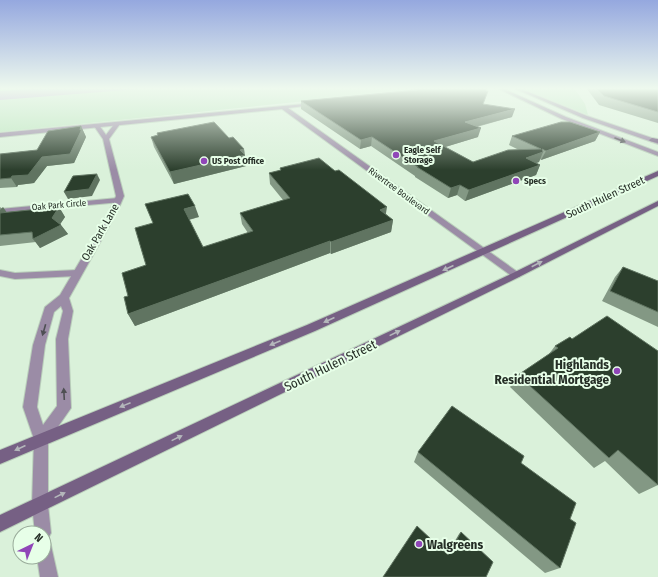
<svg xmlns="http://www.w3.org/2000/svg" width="658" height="577" viewBox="0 0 658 577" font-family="'Fira Sans Condensed',sans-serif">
	<rect width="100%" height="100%" fill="#daf1da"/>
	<!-- green -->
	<g fill="#bde6bf">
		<polygon points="0,89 426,89 0,132"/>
		<polygon points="523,89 575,89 585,104 588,115"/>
	</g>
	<!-- water -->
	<polygon fill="#ba97d1" points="28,89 139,89 0,100 0,91"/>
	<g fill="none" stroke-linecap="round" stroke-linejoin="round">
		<!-- minor casing -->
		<g stroke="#b9ceba" stroke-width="2">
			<g id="minor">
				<polygon points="315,103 313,105 288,108 519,273 521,275 519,277 513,277 282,109 0,137 0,133"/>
				<polygon points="118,198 121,198 121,202 0,213 0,209"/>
				<polygon points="0,270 15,273 77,270 82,273 77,276 15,279 0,276"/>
			</g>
		</g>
		<!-- tertiary casing -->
		<g stroke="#b9ceba" stroke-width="2">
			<g id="tertiary">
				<polygon points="499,89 504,89 566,117 658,152 658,156 562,119"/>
				<polygon points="516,89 521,89 587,116 658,140 658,144 583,118"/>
				<path d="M115,123l5,1 -11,15 15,57 -7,16 -48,86 4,13 -5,28 3,69 -23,33v64l3,28 -4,7 3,1 8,36h-18l-3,-20h7v-24h-9l-3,-28 2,-66 -11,-32 10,-62 12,-38 15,-12 49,-83 7,-16 -13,-57 -9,-13 5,-1 7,10zM61,306l2,5 -7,28 1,67 -14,19 -6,-18 8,-62 9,-33z"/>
			</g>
		</g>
		<!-- secondary casing -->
		<g stroke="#b9ceba" stroke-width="2">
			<g id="secondary">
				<polygon points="652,138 658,139 658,143 650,141 649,140"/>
				<polygon points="658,171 658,176 315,331 0,464 0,450 307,325"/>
				<polygon points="658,201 658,206 519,277 0,532 0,515 513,273"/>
			</g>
		</g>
		<!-- minor -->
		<use href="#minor" fill="#9b8ca6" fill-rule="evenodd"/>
		<!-- tertiary -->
		<use href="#tertiary" fill="#9b8ca6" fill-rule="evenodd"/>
		<!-- secondary -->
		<use href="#secondary" fill="#766084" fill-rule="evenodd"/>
	</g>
	<!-- wall -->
	<g fill="#839884">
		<polygon points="411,89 486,89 485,99 483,104 512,117 477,127 478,137 445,147 473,162 519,150 509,145 512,136 600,132 595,141 541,160 540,159 539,162 536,163 540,165 536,175 465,201 457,195 448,198 415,177 415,176 371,146 360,149 301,109 301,101 411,90"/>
		<polygon points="587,89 658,89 658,123 599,105"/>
		<polygon points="81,126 86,137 74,163 47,166 34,183 18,185 17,187 0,188 0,154 37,150"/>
		<polygon points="157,133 229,138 244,149 246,166 174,184 154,147 151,137 157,135"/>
		<polygon points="280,168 386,214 393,220 391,232 331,254 330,253 135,326 128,314 128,296 146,265 153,223 199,217 189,220 203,247 248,233 242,224 240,213 283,200 270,184 269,173 281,170"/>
		<polygon points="0,207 6,212 59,207 65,217 60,224 68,234 40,248 36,242 0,246"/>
		<polygon points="623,267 658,281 658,327 602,301 615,277"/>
		<polygon points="570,337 658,485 639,494 605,461 594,468 510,387 518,375 549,354 555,346"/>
		<polygon points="418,452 521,463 570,519 560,568 545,573 414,462"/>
		<polygon points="461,532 486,577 447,554 459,534"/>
	</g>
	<!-- shaded-wall -->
	<g fill="#607461">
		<polygon points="515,109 512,117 463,130 465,122"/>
		<polygon points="81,126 86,137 74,163 47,166 34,183 18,185 17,187 11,178 12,176 42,157 80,130"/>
		<polygon points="481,128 478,137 432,151 434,141"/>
		<polygon points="600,132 595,141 541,160 546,151"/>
		<polygon points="372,137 371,146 360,149 361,140"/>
		<polygon points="244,149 246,166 174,184 170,172"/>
		<polygon points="543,152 539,162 522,168 526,158"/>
		<polygon points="540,165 536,175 465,201 469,190"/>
		<polygon points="97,174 100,180 92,196 68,199 64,192"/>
		<polygon points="460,185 457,195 448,198 451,188"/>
		<polygon points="195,206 199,217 187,220 184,209"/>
		<polygon points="3,207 10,217 0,216 0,210"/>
		<polygon points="59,207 65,217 59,226 61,225 68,234 40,248 33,239 52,218"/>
		<polygon points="387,207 385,219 380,210"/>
		<polygon points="393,220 391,232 331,254 331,242"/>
		<polygon points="330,241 330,253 135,326 128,314"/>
	</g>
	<!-- building -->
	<g fill="#2c3f2d" stroke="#607461">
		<polygon points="416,89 486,89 486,91 488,91 483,104 515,109 465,122 481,128 434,141 473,162 508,150 541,149 512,136 561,122 570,122 600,132 546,151 542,149 543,152 526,158 540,165 469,190 460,185 451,188 417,167 418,167 372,137 361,140 301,101 418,90"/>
		<polygon points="597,89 658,89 658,112 604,96"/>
		<polygon points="214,122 229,138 233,137 244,149 240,150 245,155 170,172 151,137 158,135 157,133"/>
		<polygon points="81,126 80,130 82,129 70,154 42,157 28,175 12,176 11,178 0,179 0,154 37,150 48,131"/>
		<polygon points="319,158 335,171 339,170 387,207 380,210 393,220 331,242 330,241 128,314 124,297 128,296 122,273 146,265 135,228 153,223 145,204 188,194 195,206 184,209 203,247 253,231 240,213 290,198 269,173 281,170 280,168"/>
		<polygon points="97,174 89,189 64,192 73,176"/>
		<polygon points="59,207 52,218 61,225 33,239 32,232 0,235 0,213"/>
		<polygon points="623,267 658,281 658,312 610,291"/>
		<polygon points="607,316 658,351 658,485 618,450 609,458 518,375 558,348 555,346 570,337 572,339"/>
		<polygon points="452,406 524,456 521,463 576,503 570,519 576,523 560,568 418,452"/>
		<polygon points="417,526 448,555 461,532 493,562 486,577 383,577"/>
	</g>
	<!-- one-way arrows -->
	<defs><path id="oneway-solid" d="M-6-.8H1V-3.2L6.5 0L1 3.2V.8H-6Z"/></defs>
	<g fill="#4e4f53">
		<use href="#oneway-solid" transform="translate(620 140) rotate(21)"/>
		<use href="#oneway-solid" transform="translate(44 330) rotate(106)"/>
		<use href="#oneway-solid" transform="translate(64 394) rotate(-93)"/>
	</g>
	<g fill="#b4b7bb">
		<use href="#oneway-solid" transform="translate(537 264) rotate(-27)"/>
		<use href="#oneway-solid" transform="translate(448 268) rotate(156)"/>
		<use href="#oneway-solid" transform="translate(329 320) rotate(156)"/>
		<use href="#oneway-solid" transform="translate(395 333) rotate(-26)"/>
		<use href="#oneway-solid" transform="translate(275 343) rotate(157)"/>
		<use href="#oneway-solid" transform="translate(125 405) rotate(158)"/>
		<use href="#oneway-solid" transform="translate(177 438) rotate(-26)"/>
		<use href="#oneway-solid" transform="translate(20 448) rotate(156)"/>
		<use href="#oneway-solid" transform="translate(60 495) rotate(-26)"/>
	</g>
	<!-- sky -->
	<linearGradient id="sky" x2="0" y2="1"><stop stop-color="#95a8df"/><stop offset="0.52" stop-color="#eef9ee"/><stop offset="1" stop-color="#eef9ee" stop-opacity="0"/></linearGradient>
	<rect width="658" height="170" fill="url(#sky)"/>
	<!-- markers -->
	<g fill="#9046b8" stroke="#e7ffe8" stroke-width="1.5">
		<circle cx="396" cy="155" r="4"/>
		<circle cx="204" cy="161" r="4"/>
		<circle cx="516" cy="181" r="4"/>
		<circle cx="617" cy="371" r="4"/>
		<circle cx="419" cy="544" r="4"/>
	</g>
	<g text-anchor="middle" stroke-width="4" stroke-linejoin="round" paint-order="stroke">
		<!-- far-poi labels -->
		<g font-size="9" font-weight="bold" fill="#252e26" stroke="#e7ffe8" text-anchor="start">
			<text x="404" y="153">Eagle Self<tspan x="404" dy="10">Storage</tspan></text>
			<text x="212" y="164">US Post Office</text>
			<text x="524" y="184">Specs</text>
		</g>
		<!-- far-street labels -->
		<g font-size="9" fill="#252e26" stroke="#e7ffe8">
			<text transform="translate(399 191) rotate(36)" y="3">Rivertree Boulevard</text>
			<text transform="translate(59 205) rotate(-5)" y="3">Oak Park Circle</text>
		</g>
		<!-- street labels -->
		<g font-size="11" fill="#252e26" stroke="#e7ffe8">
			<text transform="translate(605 197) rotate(-25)" y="4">South Hulen Street</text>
			<text transform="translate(100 232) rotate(-60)" y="4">Oak Park Lane</text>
		</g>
		<!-- near-poi labels -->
		<g font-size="13" font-weight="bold" fill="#252e26" stroke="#e7ffe8" text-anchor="end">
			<text x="609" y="369">Highlands<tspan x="609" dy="15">Residential Mortgage</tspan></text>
			<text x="427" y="549" text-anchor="start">Walgreens</text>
		</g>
		<!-- near-street labels -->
		<g font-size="13" fill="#252e26" stroke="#e7ffe8">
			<text transform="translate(330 365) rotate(-26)" y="5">South Hulen Street</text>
		</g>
	</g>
	<!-- north arrow -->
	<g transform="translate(32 545) rotate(43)"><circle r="19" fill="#e7ffe8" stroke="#99ab9a"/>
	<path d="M0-3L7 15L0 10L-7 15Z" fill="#9046b8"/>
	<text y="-6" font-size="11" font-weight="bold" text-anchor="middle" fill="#252e26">N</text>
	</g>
</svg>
